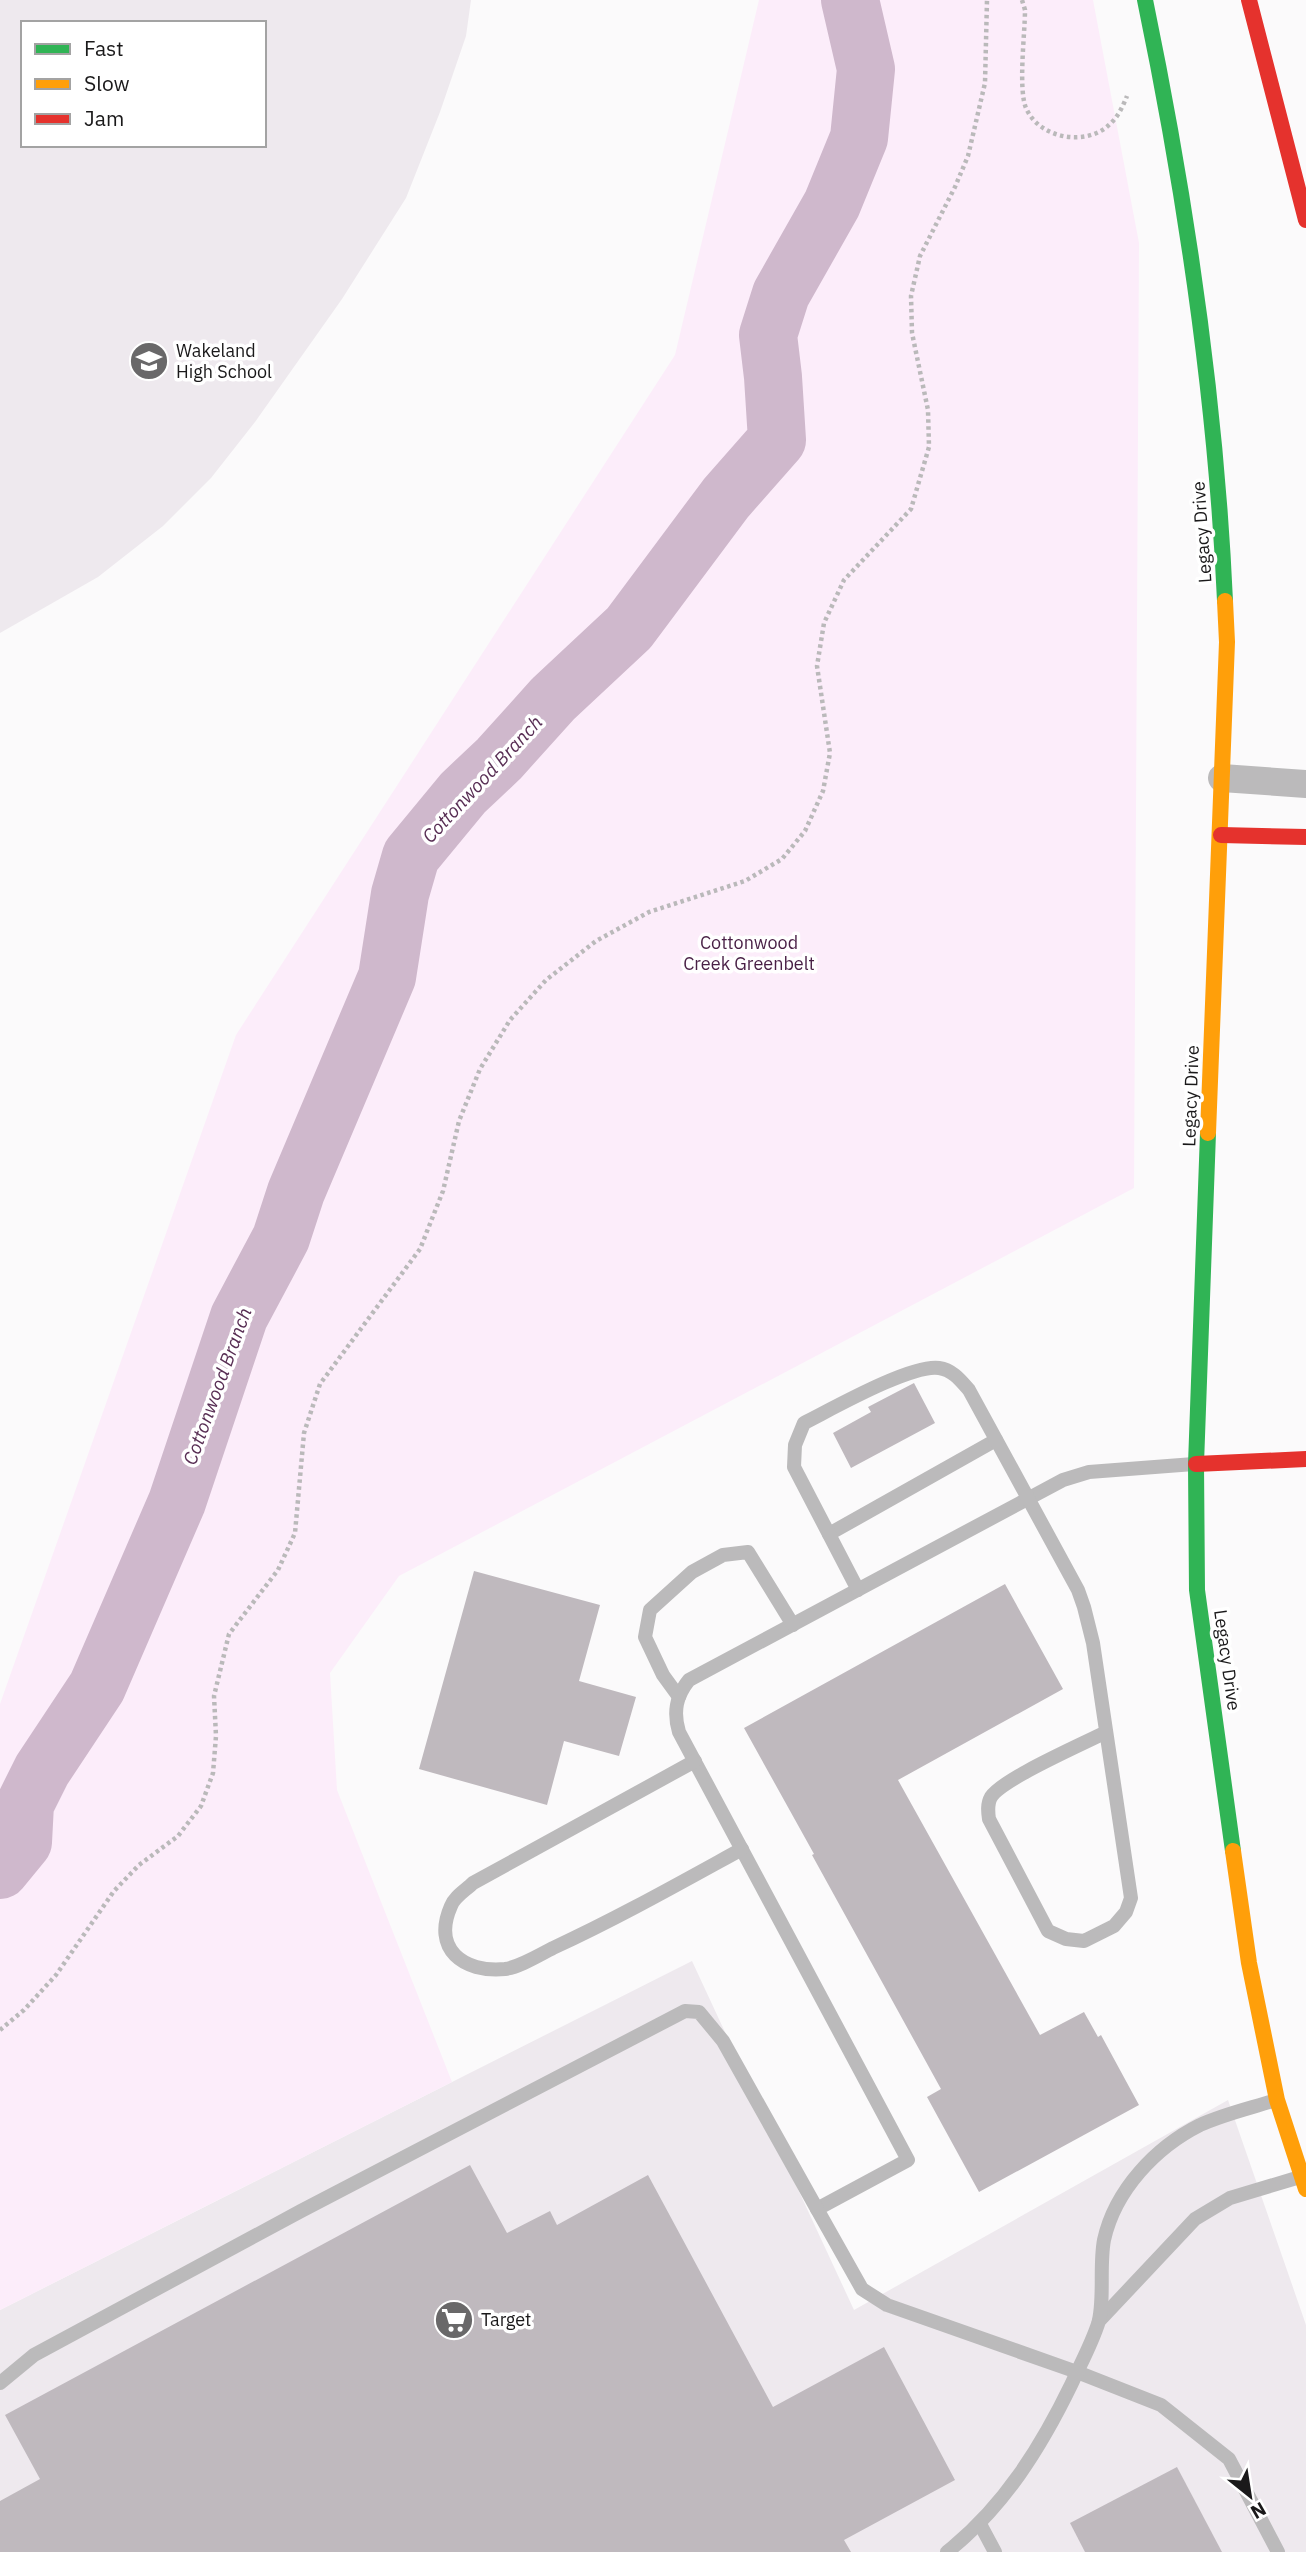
<svg xmlns="http://www.w3.org/2000/svg" width="1306" height="2552" viewBox="0 0 1306 2552" font-family="'IBM Plex Sans',sans-serif">
	<rect width="100%" height="100%" fill="#fbfafb"/>
	<!-- built -->
	<g fill="#eee9ee" fill-rule="evenodd">
		<path d="M0,0h471l-5,36 -26,76 -34,86 -64,101 -87,123 -44,56 -48,48 -65,51 -98,56zM23,23h241v122h-241z"/>
		<polygon points="692,1961 854,2310 1228,2100 1306,2325 1306,2552 0,2552 0,2310"/>
	</g>
	<!-- green -->
	<polygon fill="#fcedfa" points="759,0 1093,0 1139,243 1134,1188 399,1576 330,1673 337,1790 452,2082 0,2310 0,1704 236,1035 675,355"/>
	<g fill="none" stroke-linecap="round" stroke-linejoin="round">
		<!-- river -->
		<polyline stroke="#cfb8cc" stroke-width="58" points="0,1870 23,1842 25,1804 42,1770 97,1687 177,1502 239,1317 281,1238 296,1192 387,977 400,894 411,856 463,793 499,759 553,699 629,628 726,498 777,440 773,377 768,335 781,294 832,204 859,138 866,69 850,0"/>
	</g>
	<!-- building -->
	<g fill="#bfb9be">
		<polygon points="914,1383 935,1423 851,1468 833,1433 871,1412 868,1407"/>
		<polygon points="474,1571 600,1605 579,1681 636,1697 619,1756 564,1741 547,1805 419,1769"/>
		<polygon points="1005,1584 1063,1689 898,1780 1040,2035 1084,2012 1098,2037 1101,2035 1139,2105 979,2192 927,2097 941,2089 812,1855 814,1854 744,1728"/>
		<polygon points="470,2165 507,2233 550,2211 557,2225 648,2175 773,2407 884,2347 955,2480 844,2540 851,2552 0,2552 0,2501 40,2479 5,2415"/>
		<polygon points="1177,2467 1222,2552 1085,2552 1070,2523"/>
	</g>
	<g fill="none" stroke-linecap="round" stroke-linejoin="round">
		<!-- path -->
		<g stroke="#bab9ba" stroke-width="4.5" stroke-dasharray="3.5 3.5" stroke-linecap="butt">
			<path d="M1022,0l3,10c0,23 -7,79 1,98 13,31 61,39 84,16 8,-7 13,-18 17,-28"/>
			<polyline points="0,2030 24,2010 56,1975 114,1891 139,1865 178,1836 201,1806 213,1773 216,1736 214,1696 229,1634 278,1570 295,1533 304,1433 320,1384 420,1249 443,1191 459,1121 480,1069 510,1020 546,980 596,941 649,912 745,881 782,859 805,831 823,791 830,753 817,666 824,623 844,580 911,509 929,447 928,410 912,333 911,296 920,256 955,187 968,156 985,83 987,0"/>
		</g>
		<!-- lane -->
		<g stroke="#bbbabb" stroke-width="14">
			<path d="M1194,1464l-105,8 -26,8 -374,200c-13,16 -16,32 -10,52l229,428 -91,49 45,80 25,16 190,67 84,33 68,54 49,93"/>
			<polyline points="829,1534 996,1440"/>
			<path d="M858,1590l-64,-123 1,-22 9,-22c28,-14 107,-59 135,-55 14,2 22,13 30,22l109,200 6,17 9,36 38,255 -5,14 -12,14 -30,15 -18,-2 -18,-8 -59,-112c-1,-7 -2,-15 2,-22 11,-18 92,-53 115,-65"/>
			<polyline points="679,1697 663,1675 645,1637 650,1610 692,1572 723,1555 748,1552 793,1625"/>
			<path d="M695,1761l-222,122c-7,7 -19,14 -22,23 -19,43 12,67 54,63 15,-2 34,-14 48,-21 65,-30 127,-65 189,-99"/>
			<polyline points="1099,2321 1195,2219 1230,2198 1300,2177"/>
			<polyline points="0,2383 34,2355 301,2211 685,2011 699,2012 723,2041 817,2209"/>
			<polyline points="980,2524 995,2552"/>
			<path d="M947,2552c57,-45 94,-105 125,-169 9,-20 19,-38 26,-59 7,-23 1,-58 6,-84 11,-50 52,-93 96,-115 24,-11 51,-17 76,-25"/>
		</g>
		<!-- street -->
		<polyline stroke="#bbbabb" stroke-width="28" points="1222,778 1306,784"/>
		<!-- fast -->
		<g stroke="#30b455" stroke-width="16">
			<path d="M1145,0c41,198 71,398 80,601"/>
			<polyline points="1208,1133 1196,1464 1197,1590 1233,1851"/>
		</g>
		<!-- slow -->
		<g stroke="#ff9f0a" stroke-width="16">
			<polyline points="1208,1133 1227,642 1225,601"/>
			<polyline points="1233,1851 1249,1963 1277,2100 1306,2189"/>
		</g>
		<!-- jam -->
		<g stroke="#e5322d" stroke-width="16">
			<polyline points="1249,0 1306,220"/>
			<polyline points="1221,835 1306,837"/>
			<polyline points="1196,1464 1306,1459"/>
		</g>
	</g>
	<!-- icons -->
	<defs>
		<g id="school-disc" transform="scale(2.0125)"><circle r="9.5" fill="#696869" stroke="#fff"/><path d="M0-5L7-2L0 1L-7-2ZM-4 1L0 2.5L4 1V4Q0 6-4 4Z" fill="#fff"/></g>
		<g id="supermarket-disc" transform="scale(2.0125)"><circle r="9.5" fill="#696869" stroke="#fff"/><path d="M-6-5.5h2.5l.6 2H6L4.5 2H-2.5L-4.4-4H-6ZM-1.5 3.2a1.3 1.3 0 1 0 .1 0ZM3 3.2a1.3 1.3 0 1 0 .1 0Z" fill="#fff"/></g>
	</defs>
	<g fill-rule="evenodd">
		<use href="#school-disc" x="149" y="361"/>
		<use href="#supermarket-disc" x="454" y="2320"/>
	</g>
	<g text-anchor="middle" stroke-width="7" stroke-linejoin="round" paint-order="stroke">
		<!-- poi labels -->
		<g font-size="18" fill="#1a191a" stroke="#fff" text-anchor="start">
			<text x="176" y="357">Wakeland<tspan x="176" dy="21">High School</tspan></text>
			<text x="481" y="2326">Target</text>
		</g>
		<!-- street labels -->
		<g font-size="18" fill="#1a191a" stroke="#fff">
			<text transform="translate(1202 532) rotate(-94)" y="6">Legacy Drive</text>
			<text transform="translate(1191 1096) rotate(-88)" y="6">Legacy Drive</text>
			<text transform="translate(1227 1660) rotate(82)" y="6">Legacy Drive</text>
		</g>
		<!-- park labels -->
		<g font-size="18" fill="#481f45" stroke="#fff">
			<text x="749" y="949">Cottonwood<tspan x="749" dy="21">Creek Greenbelt</tspan></text>
		</g>
		<!-- water labels -->
		<g font-size="19" font-style="italic" fill="#582e54" stroke="#fff">
			<text transform="translate(482 779) rotate(-47)" y="7">Cottonwood Branch</text>
			<text transform="translate(217 1386) rotate(-70)" y="7">Cottonwood Branch</text>
		</g>
	</g>
	<!-- legend -->
	<rect x="21" y="21" width="245" height="126" fill="#ffffff" stroke="#a3a3a3" stroke-width="2"/>
	<rect x="35" y="44" width="35" height="10" fill="#30b455" stroke="#a3a3a3" stroke-width="2"/>
	<text x="84" y="56" font-size="21" fill="#1a191a">Fast</text>
	<rect x="35" y="79" width="35" height="10" fill="#ff9f0a" stroke="#a3a3a3" stroke-width="2"/>
	<text x="84" y="91" font-size="21" fill="#1a191a">Slow</text>
	<rect x="35" y="114" width="35" height="10" fill="#e5322d" stroke="#a3a3a3" stroke-width="2"/>
	<text x="84" y="126" font-size="21" fill="#1a191a">Jam</text>
	<!-- north arrow -->
	<g transform="translate(1250 2496) rotate(150)" stroke="#ffffff" stroke-width="5" paint-order="stroke">
	<path d="M0-5L12 26L0 18L-12 26Z" fill="#1a191a"/>
	<text y="-10" font-size="19" font-weight="bold" text-anchor="middle" fill="#1a191a">N</text>
	</g>
</svg>
